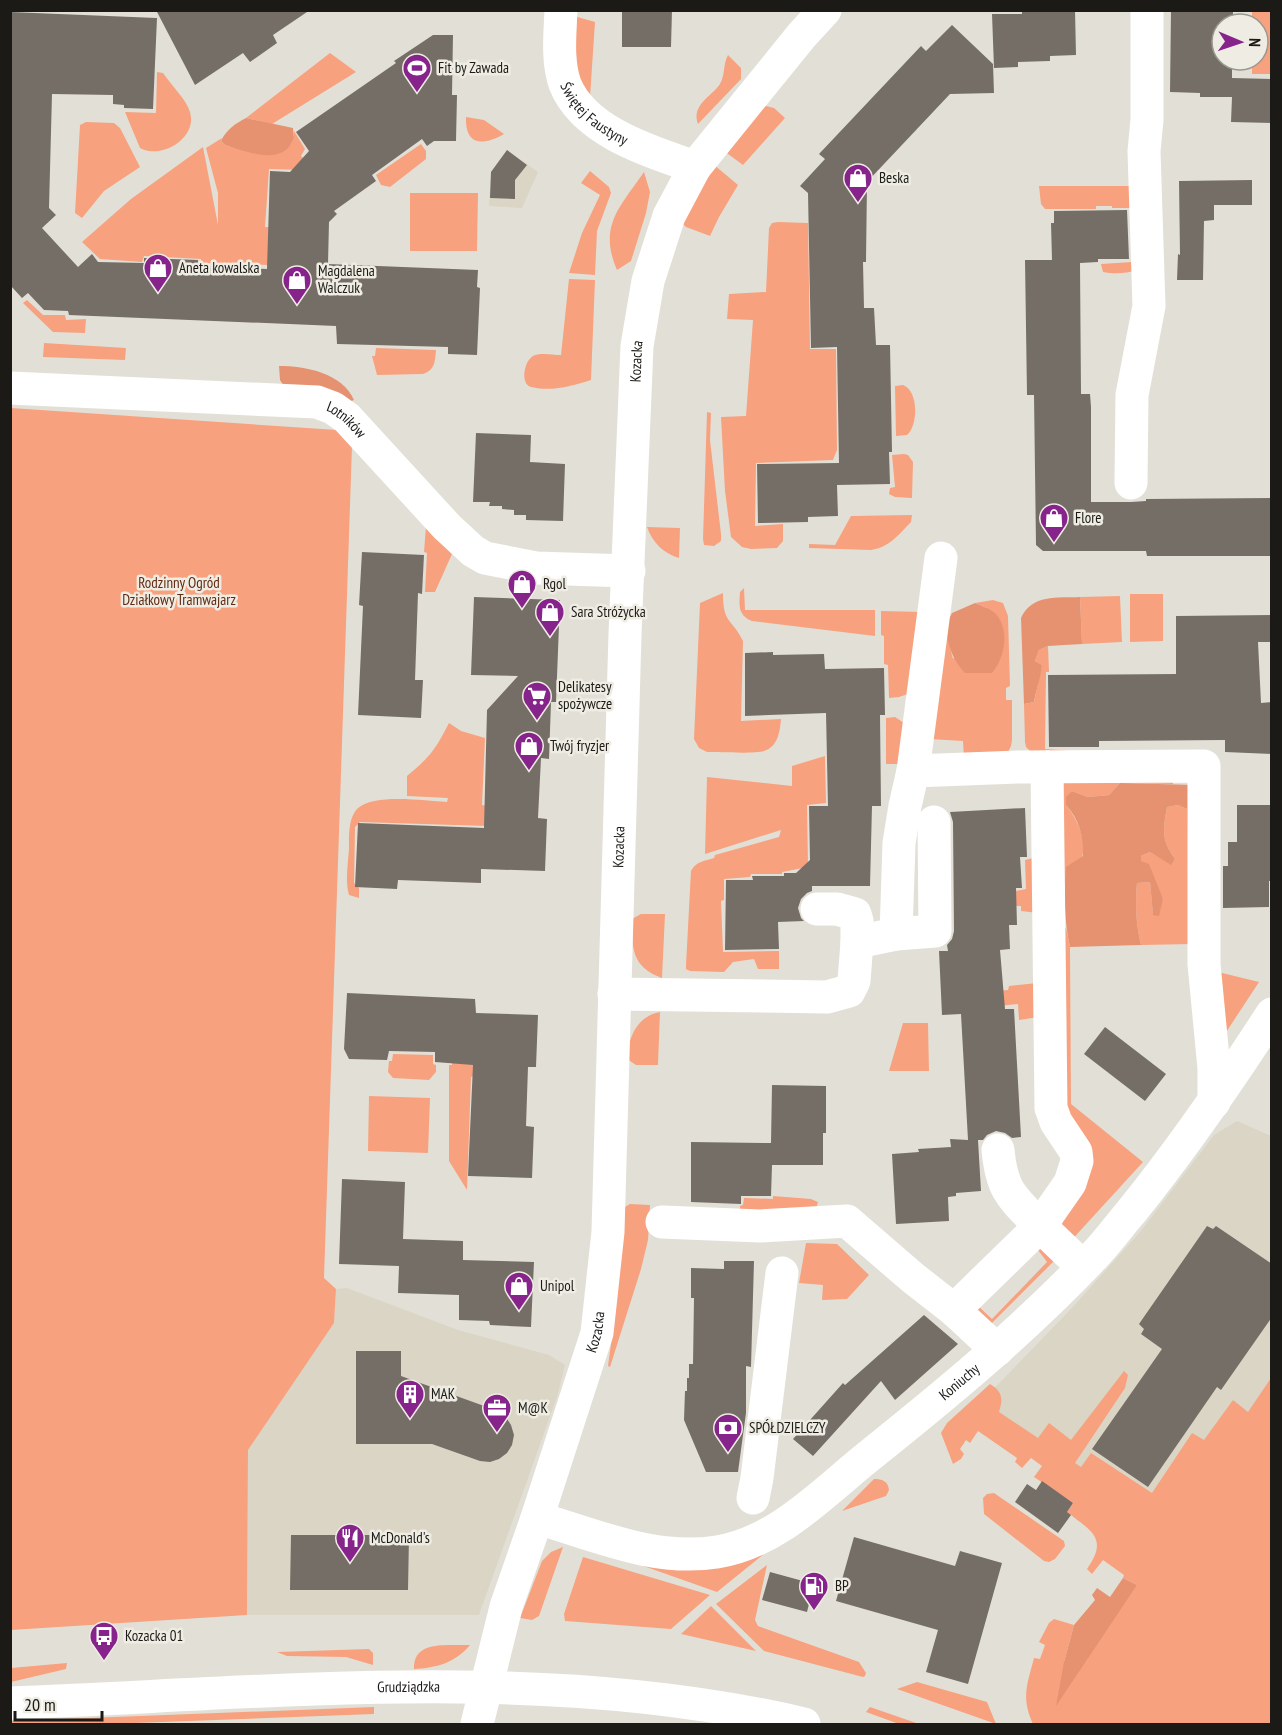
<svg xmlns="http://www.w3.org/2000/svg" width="1282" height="1735" viewBox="0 0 1282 1735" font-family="'PT Sans Narrow',sans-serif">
	<rect width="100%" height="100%" fill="#e2e0d6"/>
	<!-- built -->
	<g fill="#dad5c5">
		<polygon points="507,150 538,172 522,208 489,206 491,172"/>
		<polygon points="1237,1121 1271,1136 1271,1378 1166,1541 978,1405 1071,1309 1140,1232 1214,1135"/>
		<polygon points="347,1288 458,1330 549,1355 565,1365 557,1397 479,1615 247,1615 248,1450 334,1323 336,1289"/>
	</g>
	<!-- green -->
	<g fill="#f7a17f">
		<polygon points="1252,11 1271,11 1271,74 1252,74 1252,60 1258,60 1258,24 1252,24"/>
		<polygon points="574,16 595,22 590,97 577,74"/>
		<polygon points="330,53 356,72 272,124 246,118"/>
		<path d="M728,55l13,13v11l-43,45c-7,-19 13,-27 22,-40 5,-8 3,-20 8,-29z"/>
		<path d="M157,72l6,1c8,12 23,26 27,39 8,26 -29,48 -50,36l-15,-36 31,1z"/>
		<polygon points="766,106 774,108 785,118 743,165 724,151 760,108"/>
		<path d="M466,117l18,3 20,14c-21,12 -39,12 -38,-17z"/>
		<polygon points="86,122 114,123 120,128 140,167 104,191 82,218 75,213 80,125"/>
		<polygon points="294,131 305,149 301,156 309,163 302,170 269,169 265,227 270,227 269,265 201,263 201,259 144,256 142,262 100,259 82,242 131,199 203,147 218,225 218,193 206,148 222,138 221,141 225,145 257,154 294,138"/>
		<polygon points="421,144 426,151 426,159 390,187 381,185 376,175"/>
		<polygon points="713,164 738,185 719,217 710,236 686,227 683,224"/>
		<polygon points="590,171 609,187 611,193 597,231 595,275 569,273 582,233 600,195 581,183"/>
		<path d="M644,172l6,20 -4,21 -15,48 -14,9c-19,-44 3,-63 27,-98z"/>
		<path d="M1039,186h95l2,84c-9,4 -24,4 -33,2l-2,-8 31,-2 -1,-54h-19v-2h-16v3h-51l-4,-5z"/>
		<polygon points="410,193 478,193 477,251 410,251"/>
		<polygon points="778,222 808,223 810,349 836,349 837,450 833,460 756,463 755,526 783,524 783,541 777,548 751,549 742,547 731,537 725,491 721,417 746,416 753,320 727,319 729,294 766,292 769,228 772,223"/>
		<path d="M569,279l26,1 -4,100c-19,6 -39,12 -60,7 -11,-3 -7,-26 2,-31 7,-4 20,-1 28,-1z"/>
		<polygon points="27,300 43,315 65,315 66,320 86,319 85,333 53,332 23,303"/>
		<polygon points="44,343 126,348 125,360 43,357"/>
		<path d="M376,348l60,2c-1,12 -1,20 -13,24l-46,1 -5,-19h3z"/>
		<path d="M903,385c16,6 15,41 4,50l-11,1 -1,-50z"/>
		<polygon points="11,408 337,430 352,446 324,1278 336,1289 334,1323 248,1450 247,1615 11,1630"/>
		<polygon points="707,412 711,413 710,440 721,534 721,541 714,546 704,545 703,539"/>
		<polygon points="904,454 908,455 913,462 912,498 895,497 889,494 890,488 895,487 892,455"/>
		<path d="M912,515l-1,7c-13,13 -21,25 -40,28l-62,-2v-4l26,1 16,-29z"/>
		<polygon points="426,526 452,554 435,592 425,592 427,553 424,552"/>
		<path d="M647,527l33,1 -1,30c-16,-5 -26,-15 -32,-31z"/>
		<path d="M744,588l1,22h130v26l-123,-15c-14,-6 -13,-15 -12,-29z"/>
		<path d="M723,593c0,31 8,24 20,48l-2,80 40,-2c-1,12 -3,28 -17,32 -9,3 -45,1 -57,1l-8,-4 -5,-9 6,-136z"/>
		<polygon points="1130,594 1163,594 1163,641 1130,642"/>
		<polygon points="1120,596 1122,642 1082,644 1080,597"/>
		<polygon points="993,600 1003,603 1008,616 1010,686 1006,688 1006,700 1012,700 1012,740 1011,746 1006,756 964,759 963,741 929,739 945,627 953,659 987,608 975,603"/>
		<polygon points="881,611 923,612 908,694 899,697 889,698 888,665 884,664 884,636 881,635"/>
		<polygon points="1048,646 1049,672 1046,672 1045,749 1072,751 1031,752 1026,747 1025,742 1024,704 1034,702 1042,665 1035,661 1039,650"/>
		<polygon points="895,717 904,723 898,764 886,764 886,718"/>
		<path d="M449,723l12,8 24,7 -3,67 6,1 -1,20 -127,-4 -5,5 -1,56 5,5v10l-10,-3c-4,-13 -1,-32 0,-46 0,-12 -1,-30 8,-40 17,-16 67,-8 90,-7l1,-4 -41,-2v-20c24,-20 28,-26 42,-53z"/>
		<path d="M825,756l1,47 -19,2 1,62 -26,5v2h-31l-1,3 -26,2v21l-3,1 2,51 56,-1v18h-21l-4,-10 -21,3 -9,10 -34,-1 -4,-2v-4l5,-94c5,-10 14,-10 23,-13l1,-3 64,-18 2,-7 -76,24 2,-77 85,9v-20z"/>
		<path d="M1174,772l-1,12 -53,-1 -11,12 -21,2 -16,-6 -6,14c10,12 22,36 16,52 -3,10 -12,19 -18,28l-6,-95 9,-12z"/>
		<path d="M1178,805l9,4 1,87 6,48 -53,1c-5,-21 -6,-41 -4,-62l13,-1 3,32 10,-15 -22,-38v-5l9,-4 21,12 4,-5c-14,-20 -12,-29 -8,-52z"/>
		<polygon points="1037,857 1038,913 1021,911 1021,906 1012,906 1011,892 1026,889 1025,860"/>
		<path d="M641,914h24l-3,64c-31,-11 -30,-31 -30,-59z"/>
		<polygon points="1056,928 1066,928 1070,947 1071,1104 1143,1162 1068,1244 1062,1225 1065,1210 1067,1119"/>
		<polygon points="1214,971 1259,982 1219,1043"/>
		<polygon points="1037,983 1039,1017 1019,1020 1018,1004 998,1006 997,991 1008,990 1009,986"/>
		<path d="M660,1012l-2,53h-22l-9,-6c1,-21 10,-43 33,-47z"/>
		<polygon points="903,1023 928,1023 929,1071 889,1071"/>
		<polygon points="393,1054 433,1055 433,1064 436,1065 436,1072 429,1080 393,1078 388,1072 389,1061 392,1061"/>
		<polygon points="452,1055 477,1056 476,1076 471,1077 467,1190 449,1161 449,1065 452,1065"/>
		<polygon points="369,1096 430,1098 428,1153 368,1151"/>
		<polygon points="773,1196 811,1199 818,1202 816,1209 740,1215 740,1206 743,1205 744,1198 773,1199"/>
		<polygon points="630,1204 650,1205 648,1240 641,1269 610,1367 608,1366 616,1308 620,1210"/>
		<polygon points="806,1243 837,1244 869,1275 847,1299 822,1300 823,1285 799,1283"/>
		<polygon points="1035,1246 1057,1258 990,1325 976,1309 976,1304 992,1319 1047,1262"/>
		<path d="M1124,1371l4,4 -3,13 -50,75 6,4 10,-14 61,40 40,-60 12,7 29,-40 15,12 23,-34v346h-238c-12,-26 -6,-39 1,-66l6,1 5,-14 -6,-3 10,-19 5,-4 20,6 -10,37 73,-77 -14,-7 1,-3 -21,-15 -11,14 -5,-5c22,-31 4,-38 -20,-57l6,-9 -39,-26 8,-11 -11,-8 -9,10 -7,-6 2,-4 -39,-27 -8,12 -4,-3 -6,9 4,5 -3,5 -8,5 -12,-31 6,-10 43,-39c13,8 13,15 9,28l39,26 11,-15 22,17z"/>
		<path d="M874,1479c8,0 14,2 15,11l-3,6 -44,15z"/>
		<polygon points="994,1493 1064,1541 1065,1546 1055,1559 1049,1562 1044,1561 984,1514 983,1498 987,1494"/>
		<polygon points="780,1541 717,1592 635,1563"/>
		<polygon points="563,1547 539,1616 532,1620 520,1618 542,1561 551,1552"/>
		<polygon points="583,1557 710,1595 671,1629 565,1621 564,1614"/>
		<polygon points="767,1565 755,1620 758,1626 859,1662 866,1673 865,1676 863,1677 764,1651 716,1604"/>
		<polygon points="711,1606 756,1651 681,1634"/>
		<path d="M470,1645c-15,18 -34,23 -56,24 -1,-30 35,-23 56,-24z"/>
		<polygon points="369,1649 373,1653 373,1665 346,1657 287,1656 277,1652"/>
		<polygon points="67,1663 66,1669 11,1682 11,1668"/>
		<polygon points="917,1682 987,1702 996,1724 897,1689"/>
		<polygon points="374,1707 374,1714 108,1724 10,1724 11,1721"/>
		<polygon points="870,1707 919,1724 899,1724 866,1712"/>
	</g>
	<!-- forest -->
	<g fill="#e69270">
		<path d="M246,118l47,10 1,10c-2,3 -5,10 -8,12 -17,12 -44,0 -61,-5l-4,-4c5,-11 15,-18 25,-23z"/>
		<path d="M279,366c27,0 63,7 75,34l-5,2 -64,-14 -5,-8z"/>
		<path d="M1080,597l2,47 -34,2 -9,4 -4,11 7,4c-1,12 -6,25 -8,37l-10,2 -3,-86c11,-24 36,-20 59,-21z"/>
		<path d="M975,603c7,3 16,6 21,11 14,16 9,44 -4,59h-27c-14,-16 -16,-26 -20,-46l7,-14z"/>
		<path d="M1120,783l75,2 -7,111 -1,-87 -9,-4 -11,2c-4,23 -6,32 8,52l-4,6 -21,-13 -9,4v5l8,3 14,35 -4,17 -6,-1 -3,-33 -13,1c-2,21 -1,41 4,62l-71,2c-6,-27 -6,-53 -4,-80l17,-11c1,-19 -4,-37 -17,-51v-8l6,-6 16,6 21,-2z"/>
		<polygon points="1123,1578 1137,1585 1056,1706 1064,1662 1074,1625 1095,1600 1092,1595 1097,1588 1110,1597"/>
	</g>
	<!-- building -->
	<g fill="#746e67">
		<polygon points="156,10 310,10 273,35 277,43 250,62 243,53 195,85"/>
		<polygon points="622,10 672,10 671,47 622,47"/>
		<polygon points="1022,10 1075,10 1076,55 1050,56 1050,61 1018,62 1018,67 994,68 992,14 1022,14"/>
		<polygon points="1171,10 1233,10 1233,24 1222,24 1222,60 1232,60 1232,78 1272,79 1272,123 1231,122 1232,97 1200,97 1200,93 1170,92"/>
		<polygon points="10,12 157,18 153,109 124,108 124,105 113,104 113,95 52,94 49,208 56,215 42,228 78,267 92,254 98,262 144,263 144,258 198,260 198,266 267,269 270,171 290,172 309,151 296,132 396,63 394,61 433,35 453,35 452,95 457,95 456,141 434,141 427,146 422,139 372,175 376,181 334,211 337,214 329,222 328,264 478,270 477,287 480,288 477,355 448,354 448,347 337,344 336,326 69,315 68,311 44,310 28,293 22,298 10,285"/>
		<polygon points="952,25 993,64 994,93 950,94 867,182 866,262 863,262 864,308 874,308 876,345 890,345 892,452 889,452 890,484 837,485 838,516 808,517 808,522 758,523 757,464 839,463 837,347 811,348 808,193 800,186 825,159 819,154 921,46 926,51"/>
		<polygon points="507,150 527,165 515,180 515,199 490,198 491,172"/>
		<polygon points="1252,180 1252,205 1214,205 1214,220 1204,221 1203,280 1177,280 1178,254 1180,255 1179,181"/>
		<polygon points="1127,210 1129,259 1098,259 1098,262 1080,263 1081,394 1090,394 1091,407 1091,502 1131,502 1146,501 1146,499 1272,498 1272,556 1147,556 1146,551 1043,551 1036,545 1034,395 1027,395 1025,260 1052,260 1051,223 1054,223 1054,211"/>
		<polygon points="476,433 531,435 530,462 565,464 563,521 526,520 526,515 514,515 514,510 502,509 502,506 489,506 490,502 473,502"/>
		<polygon points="362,552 424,555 422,594 418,593 415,680 423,680 421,718 358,715 363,606 359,605"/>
		<polygon points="474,597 560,600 556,702 551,702 549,759 541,758 538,818 547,819 545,871 481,869 481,883 398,880 397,889 355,887 358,823 484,828 487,710 518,676 471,675"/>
		<polygon points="1272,615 1272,642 1258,642 1261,703 1272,702 1272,754 1225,752 1225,740 1099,741 1099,747 1049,747 1048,675 1176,674 1176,616"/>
		<polygon points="773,652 773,655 824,654 825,669 884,668 885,715 880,715 881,806 872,806 870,886 812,886 812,891 807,893 801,899 798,908 801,918 804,921 778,922 779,949 725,950 726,880 753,880 752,876 784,876 784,873 796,873 810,860 809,806 828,806 826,713 745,716 745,653"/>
		<polygon points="1237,805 1272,805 1272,881 1269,881 1269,907 1223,908 1223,866 1228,866 1228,842 1237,842"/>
		<polygon points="1025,808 1027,857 1020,857 1022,888 1016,888 1017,925 1009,925 1010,949 1000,950 1005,1009 1014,1009 1021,1137 1012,1138 1005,1133 996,1131 987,1135 983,1140 978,1140 981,1191 956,1193 956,1196 948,1197 949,1221 896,1224 892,1154 919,1152 918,1149 951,1147 950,1139 968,1140 961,1014 942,1015 939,951 948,951 947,945 952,939 954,931 953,822 950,812"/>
		<polygon points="347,993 475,999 476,1013 538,1015 536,1067 528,1067 526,1126 534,1127 532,1178 468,1176 473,1065 435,1062 435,1052 389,1051 387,1060 349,1059 344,1049"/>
		<polygon points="1105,1027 1166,1074 1145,1101 1084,1054"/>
		<polygon points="772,1085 826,1086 826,1133 823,1133 823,1165 772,1165 771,1196 741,1196 741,1204 691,1202 691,1142 771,1143"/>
		<polygon points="342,1179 405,1182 403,1239 463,1241 463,1260 534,1262 531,1327 490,1325 489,1321 459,1320 459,1295 398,1293 399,1266 339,1264"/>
		<polygon points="1207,1226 1213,1229 1216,1226 1272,1264 1272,1317 1221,1390 1217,1387 1148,1487 1092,1449 1162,1349 1141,1334 1144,1329 1139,1324"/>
		<polygon points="724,1261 754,1261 751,1367 746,1366 746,1413 738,1472 706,1472 684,1420 685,1391 687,1391 687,1378 689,1378 689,1364 693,1364 694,1298 691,1298 691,1268 724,1269"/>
		<polygon points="924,1315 958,1344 895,1400 881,1381 813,1456 793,1439 843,1383 845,1385"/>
		<polygon points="356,1351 401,1351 401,1376 498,1411 506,1417 511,1425 514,1435 512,1445 507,1453 499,1459 490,1462 480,1461 432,1444 356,1444"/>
		<polygon points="1042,1481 1073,1503 1067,1512 1071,1515 1058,1533 1015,1502 1027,1484 1036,1490"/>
		<polygon points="291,1535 409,1535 408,1590 290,1590"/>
		<polygon points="854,1537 955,1566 960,1551 1002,1563 968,1684 926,1672 938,1630 836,1601"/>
		<polygon points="770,1572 814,1584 807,1612 762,1600"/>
	</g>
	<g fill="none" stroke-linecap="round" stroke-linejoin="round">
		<!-- minor -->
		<g stroke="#fff" stroke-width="33">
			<path id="s1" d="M561,10c-1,24 -4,52 4,74 19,48 86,68 130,83"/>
			<path id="s2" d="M10,388l307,14 16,6 14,10 100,109 26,24 12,7 51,10 93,3"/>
			<polyline points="1131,483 1132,395 1149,306 1144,151 1147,120 1147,10"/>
			<polyline points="941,558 913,771 1019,767 1204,766 1204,964 1214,1068 1214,1102"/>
			<polyline points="1047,767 1051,1108 1056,1122 1076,1152 1077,1161 1070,1183 1040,1226 1083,1267"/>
			<polyline points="817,909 837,909 855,914 857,921 857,942"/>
			<polyline points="896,934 899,843 905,806 913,771"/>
			<polyline points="614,994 827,997 849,991 854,981 857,942 896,934 935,931 934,822"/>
			<path d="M662,1222l98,4 87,-5 66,57 41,32 86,-84c-28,-29 -38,-34 -42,-76"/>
			<polyline points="954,1310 997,1350"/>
			<polyline points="753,1498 757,1478 782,1273"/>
			<path id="s3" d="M537,1518c59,17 117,44 180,34 58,-9 103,-56 147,-92 80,-64 159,-129 229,-203 14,-14 25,-30 38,-45 51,-63 97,-130 141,-198"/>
			<path id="s4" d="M477,1724l29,-117 31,-89 60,-185 11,-101 17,-598 12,-288 11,-65 21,-65 26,-49 107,-132 23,-25"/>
		</g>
		<!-- major -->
		<path stroke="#fff" stroke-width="33" id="s5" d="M10,1703c263,-10 536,-40 794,21"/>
	</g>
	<!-- icons -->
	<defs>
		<g id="stadium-pin" transform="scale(1.5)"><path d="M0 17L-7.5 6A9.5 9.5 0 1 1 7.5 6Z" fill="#87248c" stroke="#efede3"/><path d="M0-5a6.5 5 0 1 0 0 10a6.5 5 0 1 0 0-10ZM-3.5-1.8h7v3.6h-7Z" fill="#fff"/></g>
		<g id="shop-pin" transform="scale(1.5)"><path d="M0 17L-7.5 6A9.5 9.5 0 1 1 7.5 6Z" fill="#87248c" stroke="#efede3"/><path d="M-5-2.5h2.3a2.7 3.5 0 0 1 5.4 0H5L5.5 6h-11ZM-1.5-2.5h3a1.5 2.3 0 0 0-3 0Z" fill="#fff"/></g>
		<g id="supermarket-pin" transform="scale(1.5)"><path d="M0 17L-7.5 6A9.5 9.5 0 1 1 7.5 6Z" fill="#87248c" stroke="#efede3"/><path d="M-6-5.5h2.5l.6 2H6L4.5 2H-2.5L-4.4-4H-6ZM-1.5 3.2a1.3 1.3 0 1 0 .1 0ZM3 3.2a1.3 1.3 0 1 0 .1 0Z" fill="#fff"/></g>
		<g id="building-pin" transform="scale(1.5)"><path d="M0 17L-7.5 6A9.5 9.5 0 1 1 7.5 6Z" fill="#87248c" stroke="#efede3"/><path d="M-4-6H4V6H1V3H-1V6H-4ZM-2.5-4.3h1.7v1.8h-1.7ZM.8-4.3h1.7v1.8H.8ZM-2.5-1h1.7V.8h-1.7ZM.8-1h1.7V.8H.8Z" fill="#fff"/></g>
		<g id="office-pin" transform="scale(1.5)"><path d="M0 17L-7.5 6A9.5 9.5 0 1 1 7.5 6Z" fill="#87248c" stroke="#efede3"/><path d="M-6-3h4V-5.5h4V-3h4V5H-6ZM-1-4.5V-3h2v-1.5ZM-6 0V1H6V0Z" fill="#fff"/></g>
		<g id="bank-pin" transform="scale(1.5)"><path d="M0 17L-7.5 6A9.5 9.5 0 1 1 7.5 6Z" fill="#87248c" stroke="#efede3"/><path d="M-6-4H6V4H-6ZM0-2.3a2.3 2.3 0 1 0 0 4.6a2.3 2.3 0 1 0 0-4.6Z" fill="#fff"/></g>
		<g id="restaurant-pin" transform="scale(1.5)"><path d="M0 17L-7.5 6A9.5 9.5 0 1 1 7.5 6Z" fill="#87248c" stroke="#efede3"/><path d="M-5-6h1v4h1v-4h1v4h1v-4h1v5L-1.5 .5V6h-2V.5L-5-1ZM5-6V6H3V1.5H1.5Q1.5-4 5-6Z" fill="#fff"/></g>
		<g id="fuel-pin" transform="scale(1.5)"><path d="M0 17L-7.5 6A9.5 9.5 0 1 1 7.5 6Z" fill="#87248c" stroke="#efede3"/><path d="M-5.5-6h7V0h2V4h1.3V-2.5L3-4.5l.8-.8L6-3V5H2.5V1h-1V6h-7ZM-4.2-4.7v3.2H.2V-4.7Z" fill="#fff"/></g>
		<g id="bus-pin" transform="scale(1.5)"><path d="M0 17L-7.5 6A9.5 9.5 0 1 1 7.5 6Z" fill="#87248c" stroke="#efede3"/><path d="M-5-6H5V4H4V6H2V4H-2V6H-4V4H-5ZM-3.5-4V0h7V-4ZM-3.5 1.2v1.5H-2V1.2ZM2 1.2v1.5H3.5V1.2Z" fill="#fff"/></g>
	</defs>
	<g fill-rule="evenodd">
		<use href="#stadium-pin" x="417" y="68"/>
		<use href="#shop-pin" x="858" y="178"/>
		<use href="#shop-pin" x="158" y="268"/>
		<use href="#shop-pin" x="297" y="280"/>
		<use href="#shop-pin" x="1054" y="518"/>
		<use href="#shop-pin" x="522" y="584"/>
		<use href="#shop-pin" x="550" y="612"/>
		<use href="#supermarket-pin" x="537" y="696"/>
		<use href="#shop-pin" x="529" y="746"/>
		<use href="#shop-pin" x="519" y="1286"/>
		<use href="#building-pin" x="410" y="1394"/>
		<use href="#office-pin" x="497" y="1408"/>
		<use href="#bank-pin" x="728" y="1428"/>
		<use href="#restaurant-pin" x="350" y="1538"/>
		<use href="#fuel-pin" x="814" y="1586"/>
		<use href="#bus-pin" x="104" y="1636"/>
	</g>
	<g text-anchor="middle" stroke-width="5" stroke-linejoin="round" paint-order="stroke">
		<!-- poi labels -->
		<g font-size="15" fill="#1b1a17" stroke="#efede3" text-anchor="start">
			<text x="438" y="73">Fit by Zawada</text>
			<text x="879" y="183">Beska</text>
			<text x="179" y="273">Aneta kowalska</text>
			<text x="318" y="276">Magdalena<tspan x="318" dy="17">Walczuk</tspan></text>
			<text x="1075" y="523">Flore</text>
			<text x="543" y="589">Rgol</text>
			<text x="571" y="617">Sara Stróżycka</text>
			<text x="558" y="692">Delikatesy<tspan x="558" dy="17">spożywcze</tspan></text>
			<text x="550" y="751">Twój fryzjer</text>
			<text x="540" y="1291">Unipol</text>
			<text x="431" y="1399">MAK</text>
			<text x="518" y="1413">M@K</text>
			<text x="749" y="1433">SPÓŁDZIELCZY</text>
			<text x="371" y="1543">McDonald's</text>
			<text x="835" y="1591">BP</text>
			<text x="125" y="1641">Kozacka 01</text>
		</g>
		<!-- street labels -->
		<g font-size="15" fill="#1b1a17" stroke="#efede3">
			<text dy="5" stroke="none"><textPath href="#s1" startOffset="117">Świętej Faustyny</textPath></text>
			<text dy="5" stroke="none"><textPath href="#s4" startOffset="1382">Kozacka</textPath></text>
			<text dy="5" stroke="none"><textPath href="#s2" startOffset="342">Lotników</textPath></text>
			<text dy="5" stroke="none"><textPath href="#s4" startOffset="896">Kozacka</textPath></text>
			<text dy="5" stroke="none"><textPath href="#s4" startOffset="410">Kozacka</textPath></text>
			<text dy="5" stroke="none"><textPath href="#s3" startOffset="484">Koniuchy</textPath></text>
			<text dy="5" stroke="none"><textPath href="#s5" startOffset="399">Grudziądzka</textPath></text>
		</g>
		<!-- park labels -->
		<g font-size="15" fill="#602a13" stroke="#efede3">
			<text x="179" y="588">Rodzinny Ogród<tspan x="179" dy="17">Działkowy Tramwajarz</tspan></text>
		</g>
	</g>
	<!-- border -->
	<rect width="1282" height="1735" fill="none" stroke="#1b1a17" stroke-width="24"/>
	<!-- north arrow -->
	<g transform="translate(1240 42) rotate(92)"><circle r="28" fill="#efede3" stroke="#9a9991" stroke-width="1.5"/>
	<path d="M0-4.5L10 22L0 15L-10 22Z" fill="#87248c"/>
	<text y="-9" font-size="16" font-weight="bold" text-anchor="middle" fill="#1b1a17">N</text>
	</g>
	<!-- scale -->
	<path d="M15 1711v9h87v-9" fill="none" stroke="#1b1a17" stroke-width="3"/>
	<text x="24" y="1711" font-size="18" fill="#1b1a17" stroke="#efede3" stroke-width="4.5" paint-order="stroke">20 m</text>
</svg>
